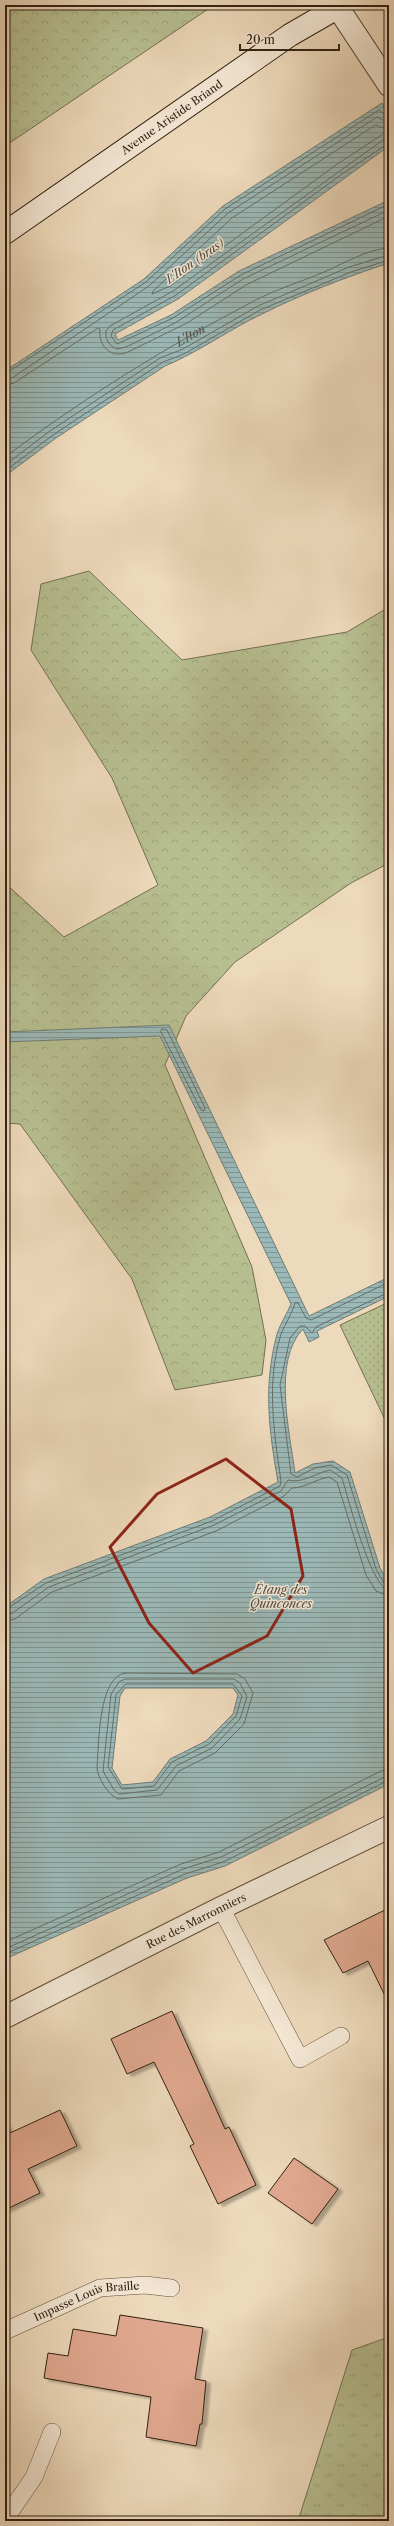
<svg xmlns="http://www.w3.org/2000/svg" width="394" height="2526" viewBox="0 0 394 2526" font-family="'Libre Caslon Text',serif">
	<defs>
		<pattern id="grass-tufts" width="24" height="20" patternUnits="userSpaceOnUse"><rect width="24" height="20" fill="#b7bf91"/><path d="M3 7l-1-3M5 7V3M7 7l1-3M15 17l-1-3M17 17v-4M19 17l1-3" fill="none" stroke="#9ea47c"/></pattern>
		<pattern id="forest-crowns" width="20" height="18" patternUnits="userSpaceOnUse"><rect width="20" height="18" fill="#b7bf91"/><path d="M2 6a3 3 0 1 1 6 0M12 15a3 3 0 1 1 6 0" fill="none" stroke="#9ea47c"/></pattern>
		<pattern id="garden-dots" width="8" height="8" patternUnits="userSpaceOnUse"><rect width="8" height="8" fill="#b7bf91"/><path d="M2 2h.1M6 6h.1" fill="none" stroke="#9ea47c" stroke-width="1.8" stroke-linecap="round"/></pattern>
		<pattern id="water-rules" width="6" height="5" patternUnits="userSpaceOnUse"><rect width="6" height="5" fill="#9bb9b8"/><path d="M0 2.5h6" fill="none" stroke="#7f9694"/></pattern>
		<filter id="shadow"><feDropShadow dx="4.5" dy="2.5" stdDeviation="1" flood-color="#0004"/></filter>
	</defs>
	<rect width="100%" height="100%" fill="#edd9bb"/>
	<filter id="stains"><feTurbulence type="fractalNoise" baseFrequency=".005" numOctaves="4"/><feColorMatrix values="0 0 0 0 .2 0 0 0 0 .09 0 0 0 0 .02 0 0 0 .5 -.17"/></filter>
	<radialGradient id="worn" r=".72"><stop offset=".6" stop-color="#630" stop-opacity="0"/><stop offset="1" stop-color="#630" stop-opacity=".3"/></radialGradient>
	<!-- grass -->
	<polygon fill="url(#grass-tufts)" stroke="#747052" points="389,2337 389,2521 298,2521 352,2350"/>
	<!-- forest -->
	<g fill="url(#forest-crowns)" stroke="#747052">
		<polygon points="5,5 214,5 8,144 5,142"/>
		<polygon points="89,571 182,660 347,632 389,607 389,863 351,883 235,962 186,1016 165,1065 252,1267 266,1340 262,1375 175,1390 132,1279 20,1124 5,1123 5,883 64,937 158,885 112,778 31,650 41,584"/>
	</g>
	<!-- garden -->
	<polygon fill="url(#garden-dots)" stroke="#747052" points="389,1302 389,1428 340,1325"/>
	<!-- water -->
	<g fill="url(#water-rules)" stroke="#717d76" fill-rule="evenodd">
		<path d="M382,103l7,14v29l-211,153 -63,35 3,6 53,-25 68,-44 150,-71v63c-43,14 -87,31 -127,51 -34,16 -63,38 -97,52l-109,72 -51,38v-105l139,-92 79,-73z"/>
		<path d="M169,1025l140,291 80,-39v19l-72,35 2,6 -10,5 -6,-13c-31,32 -13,104 -8,144l18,-9 20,-3 17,11 30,96 9,16v200l-164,82 -38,12 -182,81v-352l39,-28 166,-62 68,-35c-9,-52 -15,-95 -1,-148 3,-10 10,-20 14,-30l-131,-268 -155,6v-10zM125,1688h108l5,7 -5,19 -27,27 -36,18 -17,23 -31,3 -10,-17 8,-72z"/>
	</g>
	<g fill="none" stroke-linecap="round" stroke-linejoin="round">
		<!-- shore -->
		<g stroke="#666e66" stroke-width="1">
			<polygon points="376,125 386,129 386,132 336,165 170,286 152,294 153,291 232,218"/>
			<path d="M389,138l-6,2 -210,151 -63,35 -4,5c-1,8 3,15 11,18l9,-2 49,-24 68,-44 146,-69"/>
			<polyline points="389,143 342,174 176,295 113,330 111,336 117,344 173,318 241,275 389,204"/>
			<polyline points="5,374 146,282 225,209 379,110 389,118"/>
			<polyline points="5,379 12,378 149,286 228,213 377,117 389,123"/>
			<path d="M5,385l9,-2 84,-55 2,1c-2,18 12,30 28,23l59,-29 59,-38 143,-69"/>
			<path id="s1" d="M5,457c79,-59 162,-111 249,-156 22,-12 47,-19 70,-29 19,-8 43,-23 65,-24"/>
			<polyline points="5,465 50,431 160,358 183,349 258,306 349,267 389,255"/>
			<polyline points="5,471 53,435 163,362 184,354 260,310 351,272 389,260"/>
			<polygon points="162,1029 167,1030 205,1108 204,1111 201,1110 161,1032"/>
			<polyline points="389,1292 316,1327 312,1333 305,1326 300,1326 290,1338 280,1385 291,1474 297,1477 315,1468 331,1465 347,1475 376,1569 384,1583 389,1585"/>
			<path d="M5,1610l41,-27 166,-62 68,-35 1,-5c-7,-49 -15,-98 0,-147 4,-10 11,-20 14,-31h3l8,15 5,2 78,-38"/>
			<path d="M5,1615l6,-1 38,-27 165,-62 67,-34 7,-11c14,4 28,-7 42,-10l12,8c6,19 29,111 47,112"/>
			<path d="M5,1621l10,-2 37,-27 164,-61 68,-35 8,-8c13,0 24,-9 37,-11l8,5 29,93 10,16 13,5"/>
			<path d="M125,1673l112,1 8,5 8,14 -9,31 -29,29 -36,18 -18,24 -43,4c-10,-4 -21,-22 -21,-32 2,-23 1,-90 28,-94z"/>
			<polygon points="126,1679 234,1679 240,1683 247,1697 240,1719 212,1748 176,1766 157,1790 119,1794 114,1790 103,1771 111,1694 119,1682"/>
			<polygon points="126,1684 233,1684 242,1696 236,1716 209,1744 172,1762 154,1786 122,1789 108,1767 116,1695"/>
			<polyline points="5,1942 181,1864 219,1852 381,1771 389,1769"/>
			<polyline points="5,1949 183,1869 221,1857 389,1775"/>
			<polyline points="5,1954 185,1874 223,1862 389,1780"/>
		</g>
	</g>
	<!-- building -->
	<g fill="#e0a88f" stroke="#312213" filter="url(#shadow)">
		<polygon points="389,1908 389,2004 368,1961 343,1973 324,1940"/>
		<polygon points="172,2011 225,2129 229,2127 256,2185 218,2204 190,2146 194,2144 154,2062 127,2074 111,2039"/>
		<polygon points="60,2110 77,2146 28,2169 40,2193 5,2210 5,2123 10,2133"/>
		<polygon points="294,2158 338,2189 312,2224 268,2193"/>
		<polygon points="120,2315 203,2328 195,2379 206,2381 202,2424 200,2424 196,2446 146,2437 151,2397 44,2378 48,2353 68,2356 73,2329 116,2336"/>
	</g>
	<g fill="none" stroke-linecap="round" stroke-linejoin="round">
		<!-- service casing -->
		<g stroke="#60503d" stroke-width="18">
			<g id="service">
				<polyline points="221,1908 300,2059 341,2036"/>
				<path id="s2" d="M5,2331l95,-43 45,-3 26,3"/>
				<polyline points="5,2514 10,2512 34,2477 52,2432"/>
			</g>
		</g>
		<!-- minor casing -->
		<g stroke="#60503d" stroke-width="24">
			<g id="minor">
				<polyline points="338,8 389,85"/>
				<path id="s3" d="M5,2017l216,-109 168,-81"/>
			</g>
		</g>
		<!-- secondary casing -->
		<g stroke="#312213" stroke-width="24">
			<g id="secondary">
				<path id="s4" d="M5,233l285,-198 52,-30"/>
			</g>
		</g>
		<!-- service -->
		<use href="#service" stroke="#f3e6d3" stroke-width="17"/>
		<!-- minor -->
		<use href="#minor" stroke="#f3e6d3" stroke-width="22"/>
		<!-- secondary -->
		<use href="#secondary" stroke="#f3e6d3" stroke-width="22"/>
	</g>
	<!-- marked area -->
	<path fill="none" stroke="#8f2418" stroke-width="3" stroke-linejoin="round" d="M226,1459l65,50 12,67 -36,60 -74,37 -44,-50 -39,-76 47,-53z"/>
	<g text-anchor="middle" stroke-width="3" stroke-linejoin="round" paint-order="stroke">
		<!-- street labels -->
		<g font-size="11" fill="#312213" stroke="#f3e6d3">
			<text dy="4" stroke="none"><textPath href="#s4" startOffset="203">Avenue Aristide Briand</textPath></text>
			<text dy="4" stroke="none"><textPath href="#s3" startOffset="214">Rue des Marronniers</textPath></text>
			<text dy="4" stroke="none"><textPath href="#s2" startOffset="88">Impasse Louis Braille</textPath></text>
		</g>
		<!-- water labels -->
		<g font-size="12" font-style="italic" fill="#514f45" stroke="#f3e6d3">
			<text transform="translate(195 261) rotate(-35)" y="4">L'Iton (bras)</text>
			<text dy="4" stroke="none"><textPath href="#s1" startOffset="222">L'Iton</textPath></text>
			<text x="281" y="1594">Étang des<tspan x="281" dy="14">Quinconces</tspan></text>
		</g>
	</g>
	<!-- margin -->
	<rect width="394" height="2526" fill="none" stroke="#edd9bb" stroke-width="20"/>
	<rect x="6" y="6" width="382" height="2514" fill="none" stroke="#312213" stroke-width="2"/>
	<rect x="10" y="10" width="374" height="2506" fill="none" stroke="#312213"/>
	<!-- scale -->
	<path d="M240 44v6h99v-6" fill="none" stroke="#312213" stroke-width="2"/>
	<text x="246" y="44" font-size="12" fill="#312213" stroke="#f3e6d3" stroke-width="3" paint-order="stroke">20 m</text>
	<rect width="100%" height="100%" filter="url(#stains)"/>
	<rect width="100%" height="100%" fill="url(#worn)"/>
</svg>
